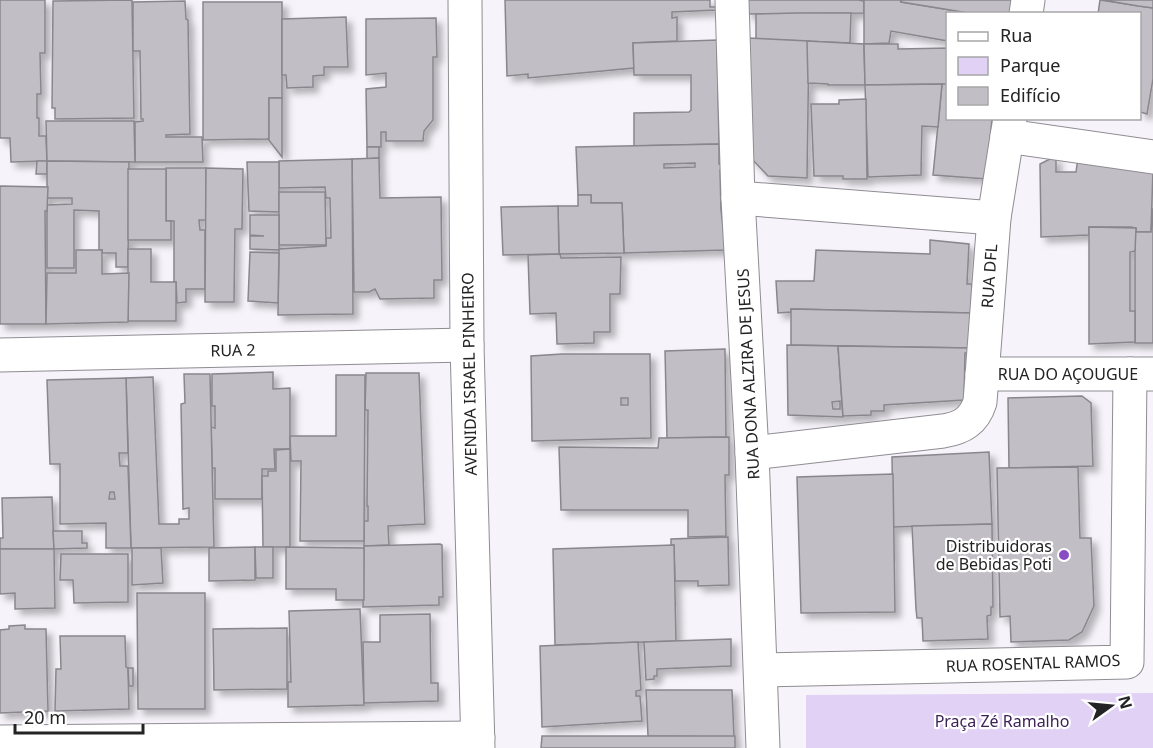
<svg xmlns="http://www.w3.org/2000/svg" width="1153" height="748" viewBox="0 0 1153 748" font-family="'Noto Sans',sans-serif">
	<defs>
		<filter id="shadow"><feDropShadow dx="5.5" dy="5.5" stdDeviation="3" flood-color="#0004"/></filter>
	</defs>
	<rect width="100%" height="100%" fill="#f6f3fa"/>
	<!-- green -->
	<polygon fill="#e0d1f5" points="1153,693 1153,748 806,748 806,695"/>
	<!-- building -->
	<g fill="#c1bec5" stroke="#89878d" stroke-width="1.5" fill-rule="evenodd" filter="url(#shadow)">
		<polygon points="0,0 45,0 45,53 40,53 41,94 37,94 37,118 39,118 39,136 46,136 47,161 11,162 10,138 0,138"/>
		<polygon points="132,0 134,118 55,119 55,108 52,108 53,1"/>
		<polygon points="505,0 710,0 710,7 716,7 717,10 672,12 672,18 677,17 677,41 633,43 634,68 528,78 528,74 507,76"/>
		<polygon points="748,0 858,0 864,1 864,13 747,14"/>
		<polygon points="900,0 901,2 975,14 948,14 948,41 891,31 889,43 864,44 864,0"/>
		<polygon points="902,0 1012,0 1011,14 975,14 901,2"/>
		<polygon points="1100,0 1153,8 1153,79 1147,114 1140,112 1140,14 1098,14"/>
		<polygon points="1103,0 1153,0 1153,8 1138,6"/>
		<polygon points="185,1 186,19 188,20 190,134 166,135 166,137 202,137 203,162 135,162 135,122 143,121 143,119 141,119 140,51 133,51 133,2"/>
		<polygon points="203,2 282,2 282,98 269,98 269,139 203,140"/>
		<polygon points="798,13 851,13 850,43 756,39 756,14"/>
		<polygon points="346,17 348,67 324,67 324,75 313,76 313,87 287,88 286,75 282,75 282,19"/>
		<polygon points="436,18 437,57 433,57 433,120 424,131 423,141 386,141 386,132 381,132 381,147 367,147 366,89 386,87 386,73 366,75 366,19"/>
		<polygon points="748,38 809,41 807,178 768,176 749,156"/>
		<polygon points="717,40 719,144 634,146 634,113 689,112 691,110 691,75 634,75 633,43"/>
		<polygon points="807,41 864,44 865,85 828,85 828,84 808,83"/>
		<polygon points="864,44 898,44 898,49 948,48 948,84 865,85"/>
		<polygon points="942,84 948,84 948,118 992,118 987,179 933,175"/>
		<polygon points="942,84 938,127 922,126 921,175 868,177 865,85"/>
		<polygon points="269,98 282,98 282,157 268,139 269,139"/>
		<polygon points="866,99 867,179 843,179 843,176 814,176 811,104 839,104 839,100"/>
		<polygon points="46,121 134,121 135,162 47,161"/>
		<path d="M719,144v20l5,-1v7h-4l1,40 5,40 -102,3 -2,-50h-31v-8h-13l-2,-48zM695,163v4l-31,1v-4z"/>
		<polygon points="367,147 379,147 379,158 367,159"/>
		<polygon points="1056,156 1056,172 1076,172 1078,158 1153,169 1151,232 1136,232 1136,228 1131,227 1089,227 1089,235 1041,237 1040,164"/>
		<polygon points="379,158 380,198 441,197 442,280 434,280 434,298 380,299 375,289 369,292 354,292 352,159"/>
		<polygon points="352,159 353,314 278,315 279,249 326,246 326,238 331,238 330,198 326,198 325,187 279,188 279,161"/>
		<polygon points="37,161 47,161 47,174 36,174"/>
		<polygon points="47,161 129,162 128,267 116,267 116,253 102,253 102,250 99,250 99,211 74,210 74,268 47,268 47,205 72,204 72,198 47,198"/>
		<polygon points="247,162 279,162 279,212 249,211"/>
		<polygon points="166,168 206,168 206,220 199,220 200,230 205,230 205,289 186,289 186,302 177,303 176,282 174,282 174,221 166,221"/>
		<polygon points="206,168 243,169 242,229 235,229 234,302 205,302"/>
		<polygon points="128,169 166,169 166,221 171,221 171,240 128,240"/>
		<polygon points="0,186 48,187 47,211 45,211 46,324 0,324"/>
		<polygon points="279,192 325,192 326,245 279,245"/>
		<polygon points="578,195 591,195 591,203 622,203 624,253 559,254 558,206 578,206"/>
		<polygon points="558,206 559,254 503,255 501,207"/>
		<polygon points="1153,208 1153,343 1135,343 1135,232 1151,232"/>
		<polygon points="250,215 279,215 279,250 250,249 250,236 264,236 250,235"/>
		<polygon points="1089,227 1136,228 1135,251 1130,252 1130,311 1135,311 1135,342 1089,344"/>
		<polygon points="930,240 969,244 967,284 972,284 971,313 794,309 791,309 791,312 778,313 776,281 814,281 816,250 930,254"/>
		<polygon points="128,249 151,249 151,282 176,282 176,321 128,321"/>
		<polygon points="76,250 102,250 102,274 129,273 128,322 46,324 47,273 76,273"/>
		<polygon points="250,252 279,253 278,303 248,301"/>
		<polygon points="560,254 561,258 621,257 620,294 610,294 610,332 594,332 594,343 557,344 556,313 530,314 528,255"/>
		<polygon points="791,309 971,313 970,348 791,345"/>
		<path d="M787,345l51,1 5,71 -55,-2zM840,401v8h-7l-1,-7z"/>
		<polygon points="838,346 970,348 969,353 965,353 964,400 884,405 884,411 871,411 871,415 843,416"/>
		<polygon points="725,349 726,437 667,438 665,351"/>
		<path d="M562,354h88l1,84 -119,3 -1,-85zM621,398h7v7h-7z"/>
		<polygon points="273,372 273,389 290,388 290,449 274,449 275,469 262,469 262,499 215,499 215,468 212,468 211,427 215,428 215,406 212,406 212,374"/>
		<polygon points="366,373 419,373 425,524 388,526 389,545 364,546 364,521 368,521 368,506 367,506 368,410 365,410"/>
		<polygon points="184,374 210,374 214,547 131,548 126,378 153,377 159,524 179,524 179,519 189,519 189,508 183,509 181,404 185,403"/>
		<polygon points="336,375 365,375 364,541 300,541 301,461 291,461 290,436 336,436"/>
		<path d="M126,378l2,75h-9l1,13h8l3,82h-25v-25l-46,1v-60h-10l-3,-84zM110,492h4l1,7h-6z"/>
		<polygon points="1082,396 1091,403 1093,466 1009,468 1008,398"/>
		<polygon points="729,437 729,475 725,475 726,536 688,537 688,510 561,510 559,447 658,448 659,438"/>
		<polygon points="290,449 290,547 263,547 262,476 268,476 268,471 276,471 276,450"/>
		<polygon points="989,452 992,524 893,527 892,457"/>
		<polygon points="1078,467 1080,538 1091,538 1094,606 1082,632 1069,640 1011,642 1010,616 1000,617 997,468"/>
		<polygon points="893,474 895,612 801,613 797,477"/>
		<polygon points="52,497 54,549 0,549 0,538 3,538 2,498"/>
		<polygon points="992,524 993,607 991,607 991,615 987,616 988,639 923,641 922,618 917,618 916,609 912,526"/>
		<polygon points="53,531 82,531 82,543 87,543 87,548 54,549"/>
		<polygon points="728,537 729,585 698,586 698,581 675,581 674,545 671,545 671,539"/>
		<polygon points="440,544 442,545 443,597 439,597 439,605 363,607 364,546"/>
		<polygon points="674,545 676,641 555,645 553,549"/>
		<polygon points="255,547 255,580 209,581 209,548"/>
		<polygon points="255,547 273,547 273,578 256,578"/>
		<polygon points="286,547 364,548 364,600 336,600 336,589 286,589"/>
		<polygon points="132,548 161,548 163,583 132,585"/>
		<polygon points="0,549 54,549 55,608 15,609 15,593 0,594"/>
		<polygon points="61,554 128,554 128,602 74,603 73,580 60,580"/>
		<polygon points="137,593 205,593 205,709 138,709"/>
		<polygon points="360,609 364,705 288,707 288,682 291,682 289,611"/>
		<polygon points="430,614 431,683 438,683 438,701 364,703 363,642 380,642 380,615"/>
		<polygon points="25,625 25,629 46,629 48,711 0,713 0,630 9,629 9,626"/>
		<polygon points="287,628 287,689 214,690 213,629"/>
		<polygon points="60,636 125,636 126,667 128,668 129,709 55,711 56,669 61,669"/>
		<polygon points="731,639 731,666 657,669 657,676 654,676 654,679 646,680 644,642"/>
		<polygon points="638,642 641,690 636,691 636,696 640,696 642,721 542,727 540,646"/>
		<polygon points="128,668 133,668 133,686 129,686"/>
		<polygon points="646,690 732,690 734,737 648,736"/>
		<polygon points="542,736 735,736 735,748 541,748"/>
	</g>
	<g fill="none" stroke-linecap="round" stroke-linejoin="round">
		<!-- minor casing -->
		<g stroke="#8f8c92" stroke-width="35">
			<g id="minor">
				<polyline points="465,0 467,345 478,748"/>
				<polyline points="732,0 738,198 752,453 763,748"/>
				<polyline points="1026,14 1028,0"/>
				<polyline points="1007,136 1153,157"/>
				<polyline points="738,198 994,218"/>
				<polyline points="0,355 467,345"/>
				<polyline points="982,374 1151,374"/>
				<path d="M752,453l191,-22c19,-3 31,-10 37,-29l14,-184 16,-100"/>
				<polyline points="761,670 1127,662 1130,374"/>
				<polyline points="0,742 478,738"/>
			</g>
		</g>
		<!-- minor -->
		<use href="#minor" stroke="#fff" stroke-width="33"/>
	</g>
	<!-- markers -->
	<circle fill="#894dc3" stroke="#fff" stroke-width="2" cx="1064" cy="555" r="6"/>
	<g text-anchor="middle" stroke-width="4.5" stroke-linejoin="round" paint-order="stroke">
		<!-- street labels -->
		<g font-size="16" fill="#232224" stroke="#fff">
			<text transform="translate(989 276) rotate(-86)" y="6">RUA DFL</text>
			<text transform="translate(233 350) rotate(-1)" y="6">RUA 2</text>
			<text transform="translate(469 374) rotate(-91)" y="6">AVENIDA ISRAEL PINHEIRO</text>
			<text transform="translate(748 374) rotate(-93)" y="6">RUA DONA ALZIRA DE JESUS</text>
			<text x="1068" y="380">RUA DO AÇOUGUE</text>
			<text transform="translate(1033 663) rotate(-2)" y="6">RUA ROSENTAL RAMOS</text>
		</g>
		<!-- poi labels -->
		<g font-size="16" fill="#232224" stroke="#fff" text-anchor="end">
			<text x="1052" y="552">Distribuidoras<tspan x="1052" dy="18">de Bebidas Poti</tspan></text>
		</g>
		<!-- park labels -->
		<g font-size="16" fill="#3d2159" stroke="#fff">
			<text x="1002" y="727">Praça Zé Ramalho</text>
		</g>
	</g>
	<!-- legend -->
	<rect x="946" y="12" width="195" height="108" fill="#ffffff" stroke="#a7a7a7" stroke-width="1.5"/>
	<rect x="958" y="32" width="30" height="9" fill="#ffffff" stroke="#a7a7a7" stroke-width="1.5"/>
	<text x="1000" y="42" font-size="18" fill="#232224">Rua</text>
	<rect x="958" y="57" width="30" height="18" fill="#e0d1f5" stroke="#a7a7a7" stroke-width="1.5"/>
	<text x="1000" y="72" font-size="18" fill="#232224">Parque</text>
	<rect x="958" y="87" width="30" height="18" fill="#c1bec5" stroke="#a7a7a7" stroke-width="1.5"/>
	<text x="1000" y="102" font-size="18" fill="#232224">Edifício</text>
	<!-- north arrow -->
	<g transform="translate(1111 706) rotate(75)" stroke="#ffffff" stroke-width="4.5" paint-order="stroke">
	<path d="M0-4.5L10 22L0 15L-10 22Z" fill="#232224"/>
	<text y="-9" font-size="16" font-weight="bold" text-anchor="middle" fill="#232224">N</text>
	</g>
	<!-- scale -->
	<path d="M15 724v9h128v-9" fill="none" stroke="#232224" stroke-width="3"/>
	<text x="24" y="724" font-size="18" fill="#232224" stroke="#ffffff" stroke-width="4.5" paint-order="stroke">20 m</text>
</svg>
